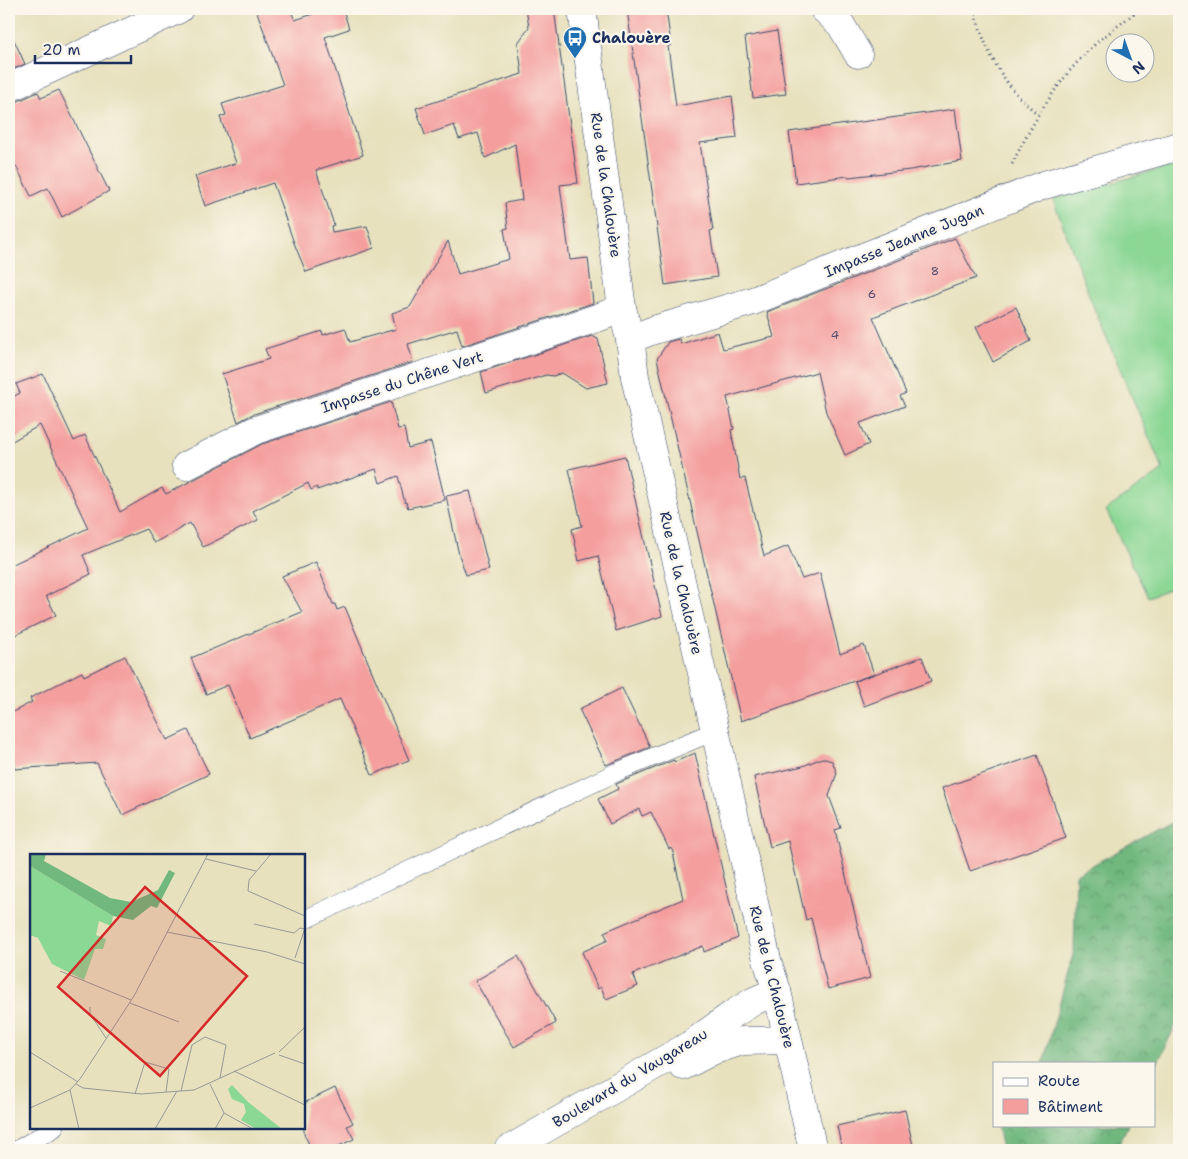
<svg xmlns="http://www.w3.org/2000/svg" width="1188" height="1159" viewBox="0 0 1188 1159" font-family="'Shantell Sans',sans-serif">
	<defs>
		<pattern id="forest-crowns" width="20" height="18" patternUnits="userSpaceOnUse" patternTransform="scale(1.25)"><rect width="20" height="18" fill="#70b87e"/><path d="M2 6a3 3 0 1 1 6 0M12 15a3 3 0 1 1 6 0" fill="none" stroke="#5b966a"/></pattern>
	</defs>
	<rect width="100%" height="100%" fill="#fbf7ec"/>
	<filter id="ink" filterUnits="userSpaceOnUse"><feTurbulence type="fractalNoise" baseFrequency=".02" numOctaves="2"/><feDisplacementMap in="SourceGraphic" scale="10" xChannelSelector="R" yChannelSelector="G"/><feConvolveMatrix kernelMatrix="1 2 1 2 8 2 1 2 1" color-interpolation-filters="sRGB"/></filter>
	<filter id="wash" filterUnits="userSpaceOnUse"><feTurbulence type="fractalNoise" baseFrequency=".0096" numOctaves="4" result="noise"/><feDisplacementMap in="SourceGraphic" scale="20" xChannelSelector="R" yChannelSelector="G"/><feGaussianBlur stdDeviation="1.12" result="paint"/><feColorMatrix in="noise" values="0 0 0 0 0 0 0 0 0 0 0 0 0 0 0 0 0 1.4 0 .05"/><feComposite in="paint" operator="in"/></filter>
	<g filter="url(#wash)">
		<rect width="100%" height="100%" fill="#e7e1be"/>
		<!-- grass -->
		<polygon fill="#8bd794" stroke="#538379" points="1179,164 1179,585 1148,597 1106,510 1163,470 1094,308 1053,199"/>
		<!-- forest -->
		<g fill="url(#forest-crowns)" stroke="#46746e">
			<polygon points="1179,818 1179,1018 1154,1070 1154,1063 1043,1063 1074,951 1076,874"/>
			<polygon points="997,1125 1128,1125 1116,1150 1002,1150"/>
		</g>
		<g id="blocks">
			<!-- building -->
			<g fill="#f49f9e">
				<polygon points="256,9 290,9 295,20 328,9 343,9 349,29 325,37 363,155 316,170 334,225 331,226 332,232 367,226 374,248 306,272 294,243 273,183 205,206 195,176 236,163 220,117 226,115 222,104 283,85"/>
				<polygon points="526,9 554,9 578,183 560,185 570,260 588,258 593,303 462,346 457,329 408,344 413,362 251,415 238,422 222,374 269,359 265,349 322,331 323,335 345,328 350,342 396,329 392,313 410,307 448,241 458,274 509,259 504,229 508,228 505,203 522,200 515,144 485,158 478,133 459,139 454,125 425,135 416,108 522,74 518,43 529,27"/>
				<polygon points="627,9 666,9 671,45 668,46 676,106 732,96 737,138 700,143 713,230 710,231 717,277 665,285"/>
				<polygon points="9,29 25,64 9,71"/>
				<polygon points="777,31 786,94 753,98 745,37"/>
				<polygon points="59,90 109,191 62,217 48,188 31,196 16,166 9,169 9,103 16,102 38,92 41,98"/>
				<polygon points="955,109 962,161 910,170 849,177 848,176 796,183 789,132"/>
				<polygon points="955,238 976,278 873,317 906,393 900,396 905,406 860,423 869,444 845,455 826,412 817,372 727,397 734,429 731,430 740,479 745,478 764,556 788,546 802,579 820,573 840,654 864,645 874,674 741,721 657,359 668,342 679,339 681,344 718,332 723,349 774,337 767,312"/>
				<polygon points="1016,307 1031,341 993,362 976,327"/>
				<polygon points="592,336 598,339 608,383 586,388 562,373 553,376 546,375 486,393 481,372"/>
				<polygon points="43,374 74,441 85,435 120,512 162,488 166,494 262,444 391,402 398,429 404,428 408,448 431,442 445,500 408,508 406,502 405,503 398,476 380,483 376,469 317,490 317,487 311,490 308,483 253,511 258,520 203,547 190,523 154,543 146,529 83,555 91,574 46,596 56,615 9,638 9,566 88,528 40,425 9,443 9,399 20,393 16,384"/>
				<polygon points="625,456 662,616 616,631 598,556 579,561 572,529 582,526 569,469"/>
				<polygon points="470,491 489,570 466,575 459,555 446,496"/>
				<polygon points="316,562 333,604 335,604 337,610 345,607 409,760 372,775 340,699 250,738 228,685 206,694 191,658 302,612 282,576"/>
				<polygon points="125,656 167,740 188,730 209,774 122,815 97,763 15,769 9,756 9,714 32,702 30,698 82,672 84,676"/>
				<polygon points="922,657 931,681 864,706 855,681"/>
				<polygon points="622,688 650,747 606,765 579,709"/>
				<polygon points="695,753 738,938 704,952 703,946 633,974 638,986 606,999 601,987 598,989 582,952 608,940 604,932 683,899 672,848 669,849 651,812 642,816 639,809 610,824 598,799 618,789 616,784 674,760 675,762"/>
				<polygon points="1037,755 1066,838 970,871 942,788"/>
				<polygon points="822,758 832,761 837,773 829,796 841,828 835,830 870,978 828,989 811,918 806,920 788,841 770,847 754,777 803,766"/>
				<polygon points="518,956 556,1023 514,1047 475,981"/>
				<polygon points="335,1088 353,1123 347,1126 354,1139 330,1150 312,1150 304,1134 304,1103"/>
				<polygon points="905,1110 914,1150 842,1150 837,1126"/>
			</g>
		</g>
	</g>
	<g filter="url(#ink)">
		<use href="#blocks" fill-opacity="0" stroke="#3a4a6c" stroke-width="1"/>
		<g fill="none" stroke-linecap="round" stroke-linejoin="round">
			<!-- service casing -->
			<g stroke="#3a4a6c" stroke-width="19">
				<g id="service">
					<polyline points="304,920 617,772 715,731"/>
					<polyline points="17,1150 54,1128"/>
				</g>
			</g>
			<!-- minor casing -->
			<g stroke="#3a4a6c" stroke-width="29">
				<g id="minor">
					<polyline points="824,9 841,25 858,54"/>
					<polyline points="9,88 179,9"/>
					<polyline points="630,339 654,330 753,301 1044,185 1179,146"/>
					<polyline points="186,466 256,430 600,317 622,308"/>
					<polyline points="683,1066 712,1051 742,1041 788,1040"/>
					<polyline points="508,1150 690,1045 733,1014 754,1001 777,991"/>
				</g>
			</g>
			<!-- tertiary casing -->
			<g stroke="#3a4a6c" stroke-width="29">
				<polyline id="tertiary" points="582,9 622,308 630,339 635,377 767,960 777,991 813,1150"/>
			</g>
			<!-- path -->
			<g stroke="#3a4a6c" stroke-width="3" stroke-dasharray="1 4" stroke-linecap="butt">
				<path d="M974,9c11,42 30,78 64,105"/>
				<path d="M1012,164c20,-39 41,-77 72,-109 16,-17 36,-30 54,-45"/>
			</g>
			<!-- service -->
			<use href="#service" stroke="#fff" stroke-width="18"/>
			<!-- minor -->
			<use href="#minor" stroke="#fff" stroke-width="28"/>
			<!-- tertiary -->
			<use href="#tertiary" stroke="#fff" stroke-width="28"/>
		</g>
	</g>
	<!-- icons -->
	<defs>
		<g id="bus-pin" transform="scale(1.25)"><path d="M0 17L-7.5 6A9.5 9.5 0 1 1 7.5 6Z" fill="#1f6fb2" stroke="#fbf7ec"/><path d="M-5-6H5V4H4V6H2V4H-2V6H-4V4H-5ZM-3.5-4V0h7V-4ZM-3.5 1.2v1.5H-2V1.2ZM2 1.2v1.5H3.5V1.2Z" fill="#fff"/></g>
	</defs>
	<g fill-rule="evenodd">
		<use href="#bus-pin" x="575" y="38"/>
	</g>
	<g text-anchor="middle" stroke-width="4.5" stroke-linejoin="round" paint-order="stroke">
		<!-- number labels -->
		<g font-size="12" fill="#514b6e">
			<text x="935" y="275">8</text>
			<text x="872" y="298">6</text>
			<text x="835" y="339">4</text>
		</g>
		<!-- poi labels -->
		<g font-size="15" font-weight="bold" fill="#1b2f5e" stroke="#fbf7ec" text-anchor="start">
			<text x="592" y="43">Chalouère</text>
		</g>
		<!-- street labels -->
		<g font-size="15" fill="#1b2f5e" stroke="#fbf7ec">
			<text transform="translate(606 185) rotate(82)" y="5">Rue de la Chalouère</text>
			<text transform="translate(904 241) rotate(-22)" y="5">Impasse Jeanne Jugan</text>
			<text transform="translate(402 382) rotate(-18)" y="5">Impasse du Chêne Vert</text>
			<text transform="translate(681 583) rotate(77)" y="5">Rue de la Chalouère</text>
			<text transform="translate(772 977) rotate(76)" y="5">Rue de la Chalouère</text>
			<text transform="translate(630 1078) rotate(-31)" y="5">Boulevard du Vaugareau</text>
		</g>
	</g>
	<!-- overview -->
	<g transform="translate(30 854)">
		<rect width="275" height="275" fill="#e7e1be"/>
		<path d="M0,12l83,50 -2,10 -12,-5 -3,14 10,4 -3,10h-8l-11,31 -32,-16 -14,-26 -8,-3z" fill="#8bd794"/>
		<path d="M0,0h16l-2,7 66,37 21,4 27,-12 11,-20 6,3 -18,35 -6,-2 -18,14 -20,-4 -83,-50z" fill="#70b87e"/>
		<path d="M202,231l16,17 34,27h-26l-15,-9 5,-8 -2,-8 -12,-5 -4,-10z" fill="#8bd794"/>
		<path fill="none" stroke="#959a98" stroke-width="1" d="M241,0l-22,26 -1,11 57,25M176,5l50,12M224,70l40,9 6,-5 5,1M137,78l100,20 38,12M265,104l10,-30M30,117l71,29M100,149l49,19M60,153v7l16,24M0,198l48,30M249,198l26,-25M249,201l26,9M204,217l71,34M46,230l7,4 58,6 53,-4 81,-37M180,230l14,29 29,16M40,236l9,39M151,237l11,-46 13,-8 21,8 -6,33M105,240l10,-32 24,7 -3,23M0,254l40,-18 10,-11 54,-83 74,-142M125,275l22,-38M185,275l9,-16"/>
		<path fill="#d62828" fill-opacity="0.15" stroke="#d62828" stroke-width="2.5" d="M115,33l102,89 -87,100 -102,-89z"/>
		<rect width="275" height="275" fill="none" stroke="#1b2f5e" stroke-width="2.5"/>
	</g>
	<!-- margin -->
	<rect width="1188" height="1159" fill="none" stroke="#fbf7ec" stroke-width="30"/>
	<!-- legend -->
	<rect x="993" y="1062" width="162" height="65" fill="#fbf7ec" stroke="#a1a7b3"/>
	<rect x="1003" y="1078" width="25" height="8" fill="#ffffff" stroke="#a1a7b3"/>
	<text x="1038" y="1086" font-size="15" fill="#1b2f5e">Route</text>
	<rect x="1003" y="1099" width="25" height="15" fill="#f49f9e" stroke="#a1a7b3"/>
	<text x="1038" y="1112" font-size="15" fill="#1b2f5e">Bâtiment</text>
	<!-- north arrow -->
	<g transform="translate(1130 58) rotate(139)"><circle r="24" fill="#fbf7ec" stroke="#a1a7b3"/>
	<path d="M0-4L9 19L0 12L-9 19Z" fill="#1f6fb2"/>
	<text y="-8" font-size="14" font-weight="bold" text-anchor="middle" fill="#1b2f5e">N</text>
	</g>
	<!-- scale -->
	<path d="M35 55v8h96v-8" fill="none" stroke="#1b2f5e" stroke-width="2.5"/>
	<text x="42" y="55" font-size="15" fill="#1b2f5e" stroke="#fbf7ec" stroke-width="4" paint-order="stroke">20 m</text>
</svg>
